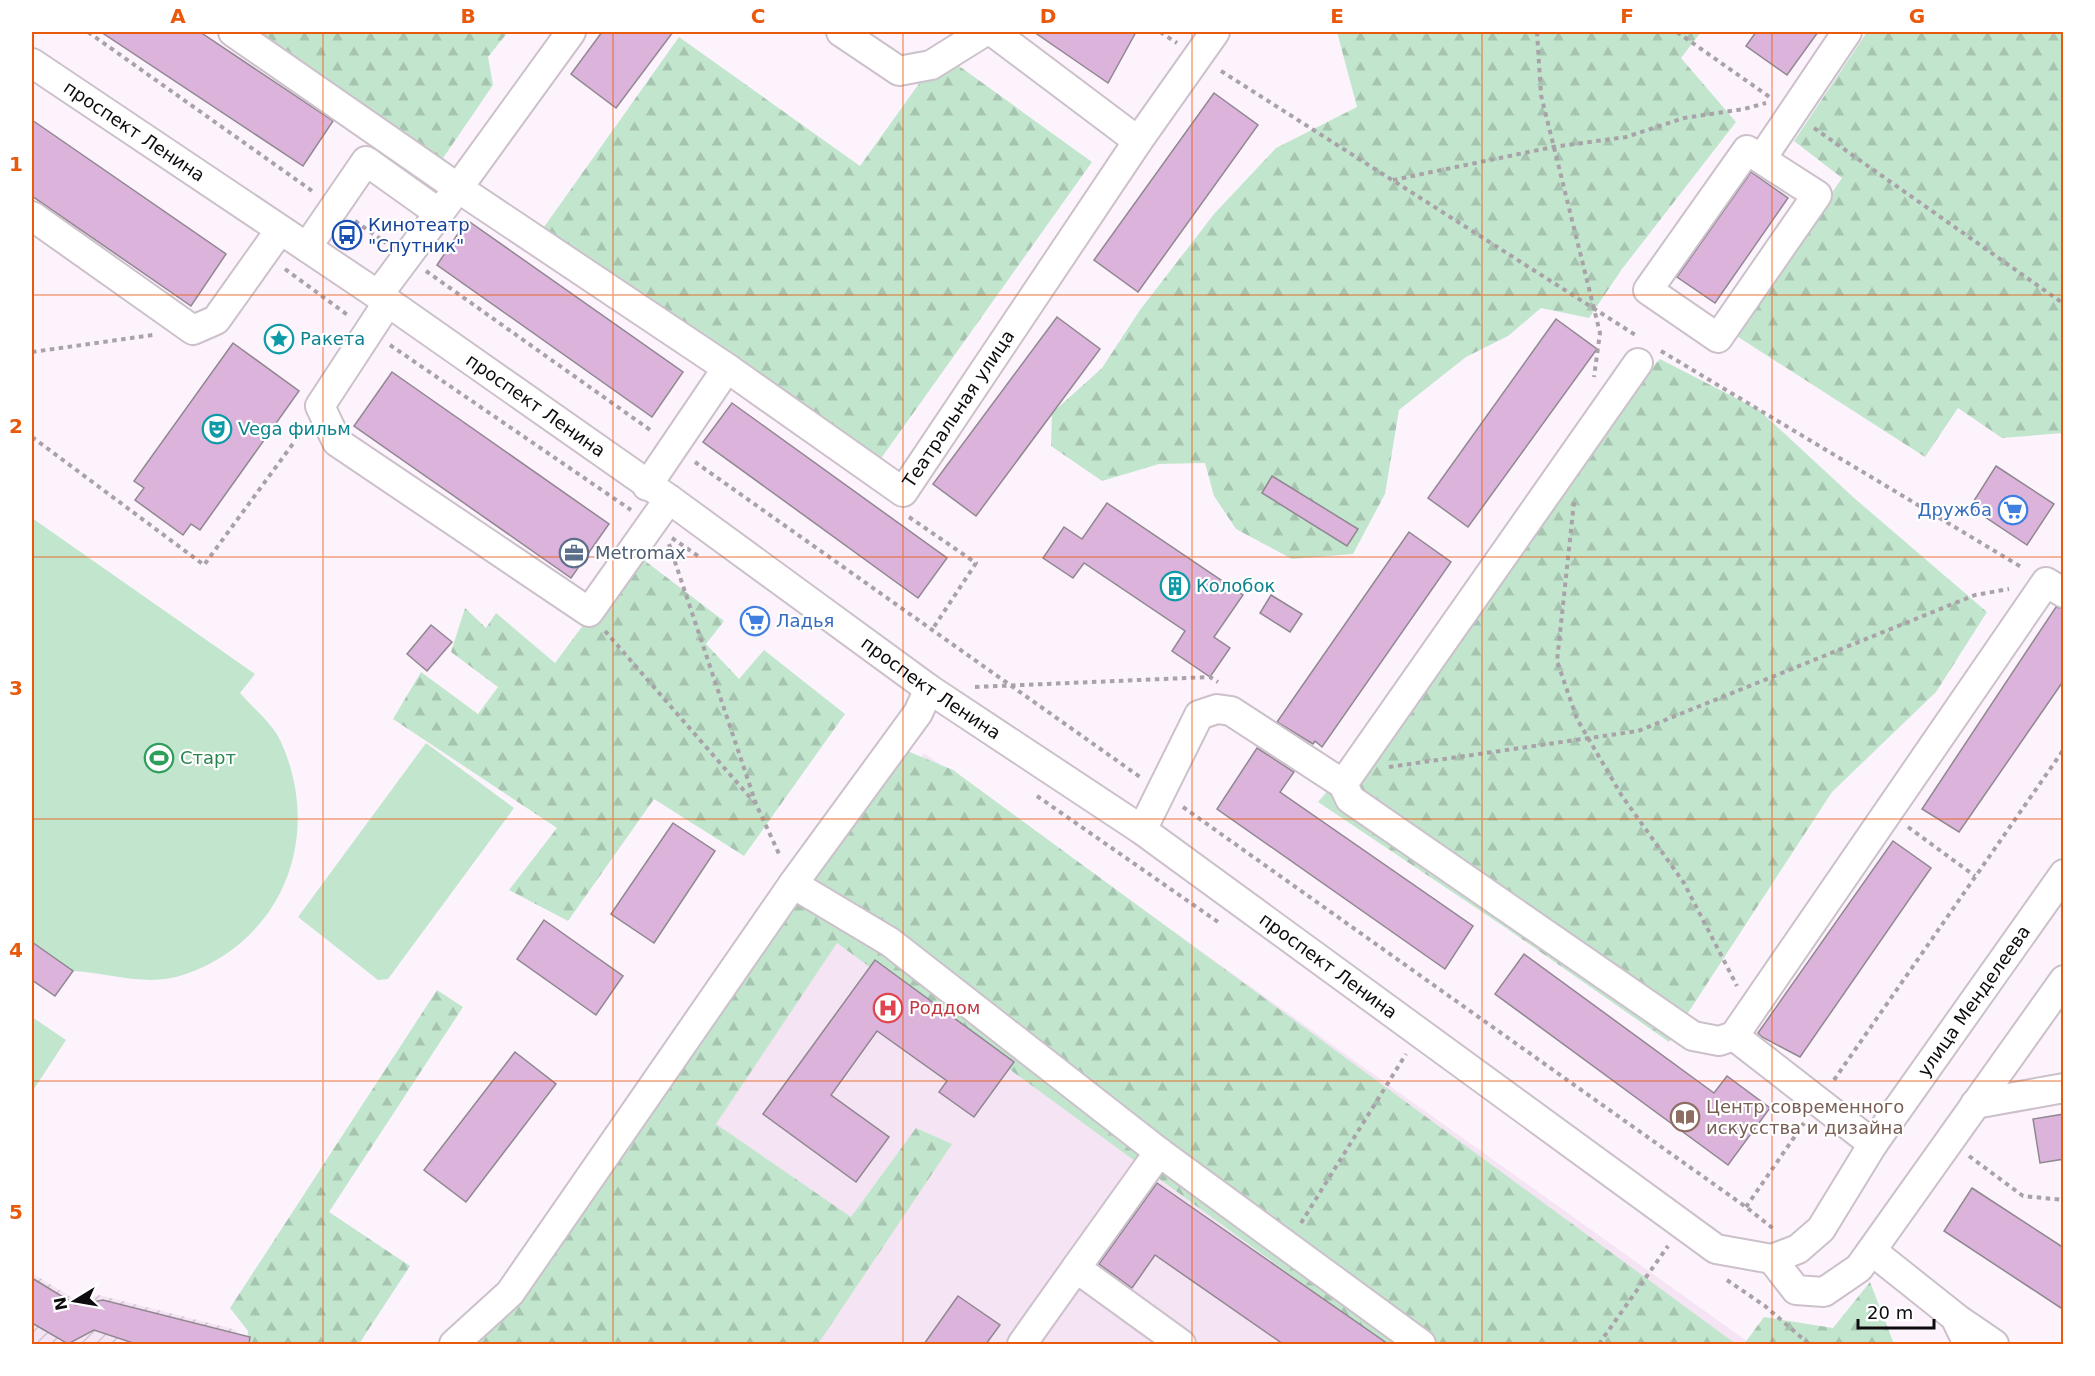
<svg xmlns="http://www.w3.org/2000/svg" width="2095" height="1376" viewBox="0 0 2095 1376" font-family="'DejaVu Sans',sans-serif">
	<defs>
		<pattern id="industrial-furrows" width="10" height="10" patternUnits="userSpaceOnUse" patternTransform="scale(1.5)"><rect width="10" height="10" fill="#f5e5f4"/><path d="M-1 1l2-2M0 10L10 0M9 11l2-2" fill="none" stroke="#d1c3d0"/></pattern>
		<pattern id="forest-firs" width="22" height="20" patternUnits="userSpaceOnUse" patternTransform="scale(1.5)"><rect width="22" height="20" fill="#c2e6cd"/><path d="M5 1l3.5 6h-7zM16 11l3.5 6h-7z" fill="#a6c4af"/></pattern>
	</defs>
	<rect width="100%" height="100%" fill="#fdf3fd"/>
	<!-- built -->
	<polygon fill="#f5e5f4" points="924,753 1751,1344 511,1344"/>
	<!-- industrial -->
	<polygon fill="url(#industrial-furrows)" points="32,1273 79,1302 99,1295 237,1330 235,1344 32,1344"/>
	<!-- forest -->
	<g fill="url(#forest-firs)">
		<polygon points="245,32 508,32 488,57 493,85 437,167"/>
		<polygon points="1337,32 1701,32 1681,58 1736,122 1622,269 1589,318 1541,308 1508,336 1466,357 1399,410 1385,494 1353,554 1292,559 1236,529 1214,496 1205,463 1159,464 1102,481 1051,446 1052,413 1102,368 1140,310 1214,214 1276,148 1357,107"/>
		<polygon points="1867,32 2063,32 2063,433 2002,438 1958,408 1925,457 1735,335 1842,178 1794,141"/>
		<polygon points="679,37 860,166 941,53 1092,162 877,464 544,227"/>
		<polygon points="1660,359 1759,410 1853,497 1987,612 1936,692 1832,792 1669,1042 1506,928 1318,802 1435,665 1591,430"/>
		<polygon points="636,554 724,621 706,644 739,679 764,650 845,714 744,856 654,799 568,921 509,890 557,828 393,719 421,672 478,714 498,687 451,652 465,608 486,628 496,613 555,663"/>
		<polygon points="905,750 953,770 1736,1344 1385,1344 837,943 716,1124 851,1217 916,1128 952,1144 818,1344 467,1344"/>
		<polygon points="437,990 463,1007 329,1212 410,1266 359,1344 247,1344 248,1331 230,1308"/>
		<polygon points="1870,1282 1894,1344 1744,1344 1764,1317 1833,1328"/>
	</g>
	<!-- green -->
	<g fill="#c2e6cd">
		<path d="M32,518l223,156 -15,19c13,15 34,32 41,49 42,93 3,197 -95,232 -38,14 -74,-1 -113,-3l-18,25 -23,-16z"/>
		<polygon points="426,743 514,808 388,979 378,980 298,917"/>
		<polygon points="32,1017 66,1040 32,1092"/>
	</g>
	<!-- building -->
	<g fill="#dbb3db" stroke="#908790" stroke-width="1.5">
		<polygon points="101,32 200,32 333,121 303,166"/>
		<polygon points="602,32 673,32 616,108 571,74"/>
		<polygon points="1034,32 1136,32 1108,83"/>
		<polygon points="1756,32 1818,32 1787,75 1746,46"/>
		<polygon points="1214,93 1258,125 1138,292 1094,260"/>
		<polygon points="32,120 226,254 191,306 32,196"/>
		<polygon points="1751,172 1788,198 1715,303 1677,277"/>
		<polygon points="467,220 683,372 652,417 437,265"/>
		<polygon points="1057,317 1100,349 976,516 933,484"/>
		<polygon points="1556,319 1597,349 1468,527 1428,498"/>
		<polygon points="233,343 299,391 200,530 191,524 183,535 135,500 144,488 134,481"/>
		<polygon points="392,372 609,524 571,578 354,426"/>
		<polygon points="732,403 947,558 918,598 703,442"/>
		<polygon points="1996,466 2054,504 2027,545 1970,507"/>
		<polygon points="1272,476 1358,529 1347,546 1262,493"/>
		<polygon points="1107,503 1243,595 1214,637 1230,648 1210,677 1172,651 1185,631 1084,563 1073,578 1043,558 1064,527 1082,539"/>
		<polygon points="1409,532 1451,562 1322,747 1315,741 1313,744 1277,722"/>
		<polygon points="1271,595 1302,614 1290,632 1260,613"/>
		<polygon points="2056,607 2064,609 2064,680 1959,832 1922,809"/>
		<polygon points="431,625 452,642 427,671 407,654"/>
		<polygon points="1257,748 1294,772 1280,792 1473,926 1445,969 1217,809"/>
		<polygon points="673,823 715,851 654,943 611,914"/>
		<polygon points="1893,841 1931,868 1800,1057 1762,1037 1758,1033"/>
		<polygon points="544,920 623,976 596,1015 517,959"/>
		<polygon points="32,942 73,971 55,996 32,980"/>
		<polygon points="1524,954 1714,1093 1727,1076 1770,1108 1728,1165 1495,994"/>
		<polygon points="875,960 1014,1062 974,1117 939,1092 947,1081 877,1031 831,1095 889,1137 856,1182 763,1114"/>
		<polygon points="515,1052 556,1084 466,1202 424,1170"/>
		<polygon points="2064,1114 2064,1159 2040,1163 2033,1119"/>
		<polygon points="1157,1183 1388,1344 1283,1344 1155,1255 1132,1288 1099,1264"/>
		<polygon points="1972,1188 2064,1248 2064,1310 1944,1231"/>
		<polygon points="32,1278 76,1305 103,1300 250,1337 249,1344 136,1344 94,1330 68,1344 32,1323"/>
		<polygon points="958,1296 1000,1325 986,1344 924,1344"/>
	</g>
	<g fill="none" stroke-linecap="round" stroke-linejoin="round">
		<!-- minor casing -->
		<g stroke="#ccc1cb" stroke-width="32">
			<g id="minor">
				<polyline points="233,32 458,188 571,32"/>
				<polyline points="841,32 899,71 931,65 984,32"/>
				<polyline points="993,32 1138,141"/>
				<path id="s1" d="M32,63l346,232 291,204 260,190 213,141 574,419 56,10"/>
				<polygon points="1747,150 1817,195 1718,338 1648,290"/>
				<polyline points="1762,158 1847,32"/>
				<polyline points="32,216 193,330 216,320 280,230"/>
				<polyline points="307,247 366,161 439,213"/>
				<polyline points="378,295 458,188 727,368"/>
				<polyline points="388,302 320,406 337,442 589,612 669,499"/>
				<path id="s2" d="M647,486l80,-118 176,124 235,-351 77,-109"/>
				<polyline points="1343,784 1638,363"/>
				<polyline points="1142,830 1199,715 1217,709 1231,711 1343,784 1350,799 1693,1036 1719,1041 1734,1036 1873,1144"/>
				<polyline points="793,884 890,942 1159,1152 1421,1344"/>
				<polyline points="1734,1036 2046,582 2064,593"/>
				<polyline points="1975,1104 2064,1088"/>
				<polyline points="1159,1152 1076,1268 1181,1344"/>
				<polyline points="1872,1251 1955,1317 1968,1344"/>
				<path id="s3" d="M1772,1259l26,-10 23,-20 52,-85 191,-270"/>
				<polyline points="1772,1259 1796,1290 1824,1292 1859,1268 2064,980"/>
				<polyline points="1956,1318 1994,1344"/>
				<polyline points="454,1344 510,1293 793,884 918,713 929,689"/>
				<polyline points="1022,1344 1076,1268"/>
			</g>
		</g>
		<!-- path -->
		<g stroke="#a9a2a9" stroke-width="4" stroke-dasharray="4.5 4.5" stroke-linecap="butt">
			<polyline points="88,32 315,193"/>
			<polyline points="1160,32 1177,43"/>
			<polyline points="1537,32 1541,95 1600,333 1594,377"/>
			<polyline points="1677,32 1771,98"/>
			<polyline points="1221,71 1637,336"/>
			<polyline points="1814,128 2064,304"/>
			<polyline points="1393,180 1553,147 1626,137 1684,118 1744,109 1766,103"/>
			<polyline points="355,221 386,243"/>
			<polyline points="285,269 349,316"/>
			<polyline points="426,271 653,432"/>
			<polyline points="390,345 631,510"/>
			<polyline points="1661,351 2023,568"/>
			<polyline points="32,352 153,335"/>
			<polyline points="32,437 204,565 303,430"/>
			<polyline points="695,462 1140,777"/>
			<polyline points="1574,502 1557,661 1577,719 1622,796 1684,883 1737,986"/>
			<polyline points="909,517 976,563 932,630"/>
			<polyline points="672,538 698,556"/>
			<polyline points="669,544 756,804 780,856"/>
			<polyline points="605,631 754,802"/>
			<polyline points="975,687 1210,677 1218,682"/>
			<polyline points="1389,767 1638,731 1975,595 2009,589"/>
			<polyline points="1037,796 1218,922"/>
			<polyline points="1183,807 1746,1207 1775,1230"/>
			<polyline points="1908,827 1975,876"/>
			<polyline points="1834,1080 2064,749"/>
			<polyline points="1969,1156 2023,1196 2064,1200"/>
			<polyline points="1746,1207 1804,1123"/>
			<polyline points="1301,1223 1406,1054"/>
			<polyline points="1727,1280 1765,1306 1809,1344"/>
			<polyline points="1599,1344 1668,1246"/>
		</g>
		<!-- minor -->
		<use href="#minor" stroke="#fff" stroke-width="28"/>
	</g>
	<!-- grid -->
	<path fill="none" stroke="#e8590c" stroke-width="1.5" stroke-opacity="0.55" d="M323,32v1312M613,32v1312M903,32v1312M1192,32v1312M1482,32v1312M1772,32v1312M32,295h2032M32,557h2032M32,819h2032M32,1081h2032"/>
	<!-- icons -->
	<defs>
		<g id="bus-ring" transform="scale(1.5)"><circle r="9.5" fill="#fff" stroke="#1a4fb4" stroke-width="1.5"/><path d="M-5-6H5V4H4V6H2V4H-2V6H-4V4H-5ZM-3.5-4V0h7V-4ZM-3.5 1.2v1.5H-2V1.2ZM2 1.2v1.5H3.5V1.2Z" fill="#1a4fb4"/></g>
		<g id="sight-ring" transform="scale(1.5)"><circle r="9.5" fill="#fff" stroke="#0f9aa8" stroke-width="1.5"/><path d="M0-6L1.8-2.2L6-1.7L2.9 1.2L3.7 5.4L0 3.3L-3.7 5.4L-2.9 1.2L-6-1.7L-1.8-2.2Z" fill="#0f9aa8"/></g>
		<g id="theatre-ring" transform="scale(1.5)"><circle r="9.5" fill="#fff" stroke="#0f9aa8" stroke-width="1.5"/><path d="M-5-5.5Q0-4 5-5.5V0Q5 5 0 6Q-5 5-5 0ZM-3.3-2.5H-1v1.5H-3.3ZM1-2.5H3.3v1.5H1ZM-2.8 1Q0 5.5 2.8 1Z" fill="#0f9aa8"/></g>
		<g id="supermarket-ring" transform="scale(1.5)"><circle r="9.5" fill="#fff" stroke="#3f7fe0" stroke-width="1.5"/><path d="M-6-5.5h2.5l.6 2H6L4.5 2H-2.5L-4.4-4H-6ZM-1.5 3.2a1.3 1.3 0 1 0 .1 0ZM3 3.2a1.3 1.3 0 1 0 .1 0Z" fill="#3f7fe0"/></g>
		<g id="office-ring" transform="scale(1.5)"><circle r="9.5" fill="#fff" stroke="#5c6f8a" stroke-width="1.5"/><path d="M-6-3h4V-5.5h4V-3h4V5H-6ZM-1-4.5V-3h2v-1.5ZM-6 0V1H6V0Z" fill="#5c6f8a"/></g>
		<g id="building-ring" transform="scale(1.5)"><circle r="9.5" fill="#fff" stroke="#0f9aa8" stroke-width="1.5"/><path d="M-4-6H4V6H1V3H-1V6H-4ZM-2.5-4.3h1.7v1.8h-1.7ZM.8-4.3h1.7v1.8H.8ZM-2.5-1h1.7V.8h-1.7ZM.8-1h1.7V.8H.8Z" fill="#0f9aa8"/></g>
		<g id="stadium-ring" transform="scale(1.5)"><circle r="9.5" fill="#fff" stroke="#2e9e5b" stroke-width="1.5"/><path d="M0-5a6.5 5 0 1 0 0 10a6.5 5 0 1 0 0-10ZM-3.5-1.8h7v3.6h-7Z" fill="#2e9e5b"/></g>
		<g id="hospital-ring" transform="scale(1.5)"><circle r="9.5" fill="#fff" stroke="#e0444e" stroke-width="1.5"/><path d="M-5-5h3v3.5h4V-5h3V5h-3V1.5h-4V5h-3Z" fill="#e0444e"/></g>
		<g id="library-ring" transform="scale(1.5)"><circle r="9.5" fill="#fff" stroke="#8d6e63" stroke-width="1.5"/><path d="M-6-4Q-3-5.5-.7-3.5V5Q-3 3-6 4ZM6-4Q3-5.5 .7-3.5V5Q3 3 6 4Z" fill="#8d6e63"/></g>
	</defs>
	<g fill-rule="evenodd">
		<use href="#bus-ring" x="347" y="235"/>
		<use href="#sight-ring" x="279" y="339"/>
		<use href="#theatre-ring" x="217" y="429"/>
		<use href="#supermarket-ring" x="2013" y="510"/>
		<use href="#office-ring" x="574" y="553"/>
		<use href="#building-ring" x="1175" y="586"/>
		<use href="#supermarket-ring" x="755" y="621"/>
		<use href="#stadium-ring" x="159" y="758"/>
		<use href="#hospital-ring" x="888" y="1008"/>
		<use href="#library-ring" x="1685" y="1117"/>
	</g>
	<g text-anchor="middle" stroke-width="4.5" stroke-linejoin="round" paint-order="stroke">
		<!-- street labels -->
		<g font-size="18" fill="#0e0b0e" stroke="#fff">
			<text dy="6" stroke="none"><textPath href="#s1" startOffset="123">проспект Ленина</textPath></text>
			<text dy="6" stroke="none"><textPath href="#s1" startOffset="609">проспект Ленина</textPath></text>
			<text dy="6" stroke="none"><textPath href="#s2" startOffset="458">Театральная улица</textPath></text>
			<text dy="6" stroke="none"><textPath href="#s1" startOffset="1095">проспект Ленина</textPath></text>
			<text dy="6" stroke="none"><textPath href="#s1" startOffset="1580">проспект Ленина</textPath></text>
			<text dy="6" stroke="none"><textPath href="#s3" startOffset="333">улица Менделеева</textPath></text>
		</g>
		<!-- transit labels -->
		<g font-size="18" fill="#164399" stroke="#fff" text-anchor="start">
			<text x="368" y="231">Кинотеатр<tspan x="368" dy="21">"Спутник"</tspan></text>
		</g>
		<!-- culture labels -->
		<g font-size="18" fill="#0d838f" stroke="#fff" text-anchor="start">
			<text x="300" y="345">Ракета</text>
			<text x="238" y="435">Vega фильм</text>
			<text x="1196" y="592">Колобок</text>
		</g>
		<!-- shop labels -->
		<g font-size="18" fill="#366cbe" stroke="#fff" text-anchor="end">
			<text x="1992" y="516">Дружба</text>
			<text x="776" y="627" text-anchor="start">Ладья</text>
		</g>
		<!-- service labels -->
		<g font-size="18" fill="#4e5e75" stroke="#fff" text-anchor="start">
			<text x="595" y="559">Metromax</text>
		</g>
		<!-- leisure labels -->
		<g font-size="18" fill="#27864d" stroke="#fff" text-anchor="start">
			<text x="180" y="764">Старт</text>
		</g>
		<!-- health labels -->
		<g font-size="18" fill="#be3a42" stroke="#fff" text-anchor="start">
			<text x="909" y="1014">Роддом</text>
		</g>
		<!-- education labels -->
		<g font-size="18" fill="#785e54" stroke="#fff" text-anchor="start">
			<text x="1706" y="1113">Центр современного<tspan x="1706" dy="21">искусства и дизайна</tspan></text>
		</g>
	</g>
	<!-- border -->
	<rect width="2095" height="1376" fill="none" stroke="#ffffff" stroke-width="66"/>
	<!-- north arrow -->
	<g transform="translate(75 1301) rotate(259)" stroke="#ffffff" stroke-width="4.5" paint-order="stroke">
	<path d="M0-4.5L10 22L0 15L-10 22Z" fill="#0e0b0e"/>
	<text y="-9" font-size="16" font-weight="bold" text-anchor="middle" fill="#0e0b0e">N</text>
	</g>
	<!-- scale -->
	<path d="M1858 1319v9h76v-9" fill="none" stroke="#0e0b0e" stroke-width="3"/>
	<text x="1867" y="1319" font-size="18" fill="#0e0b0e" stroke="#ffffff" stroke-width="4.5" paint-order="stroke">20 m</text>
	<rect x="33" y="33" width="2029" height="1310" fill="none" stroke="#e8590c" stroke-width="2"/>
	<g font-size="20" text-anchor="middle" font-weight="bold" fill="#e8590c">
		<text x="178" y="23">A</text>
		<text x="468" y="23">B</text>
		<text x="758" y="23">C</text>
		<text x="1048" y="23">D</text>
		<text x="1337" y="23">E</text>
		<text x="1627" y="23">F</text>
		<text x="1917" y="23">G</text>
		<text x="16" y="171">1</text>
		<text x="16" y="433">2</text>
		<text x="16" y="695">3</text>
		<text x="16" y="957">4</text>
		<text x="16" y="1219">5</text>
	</g>
</svg>
